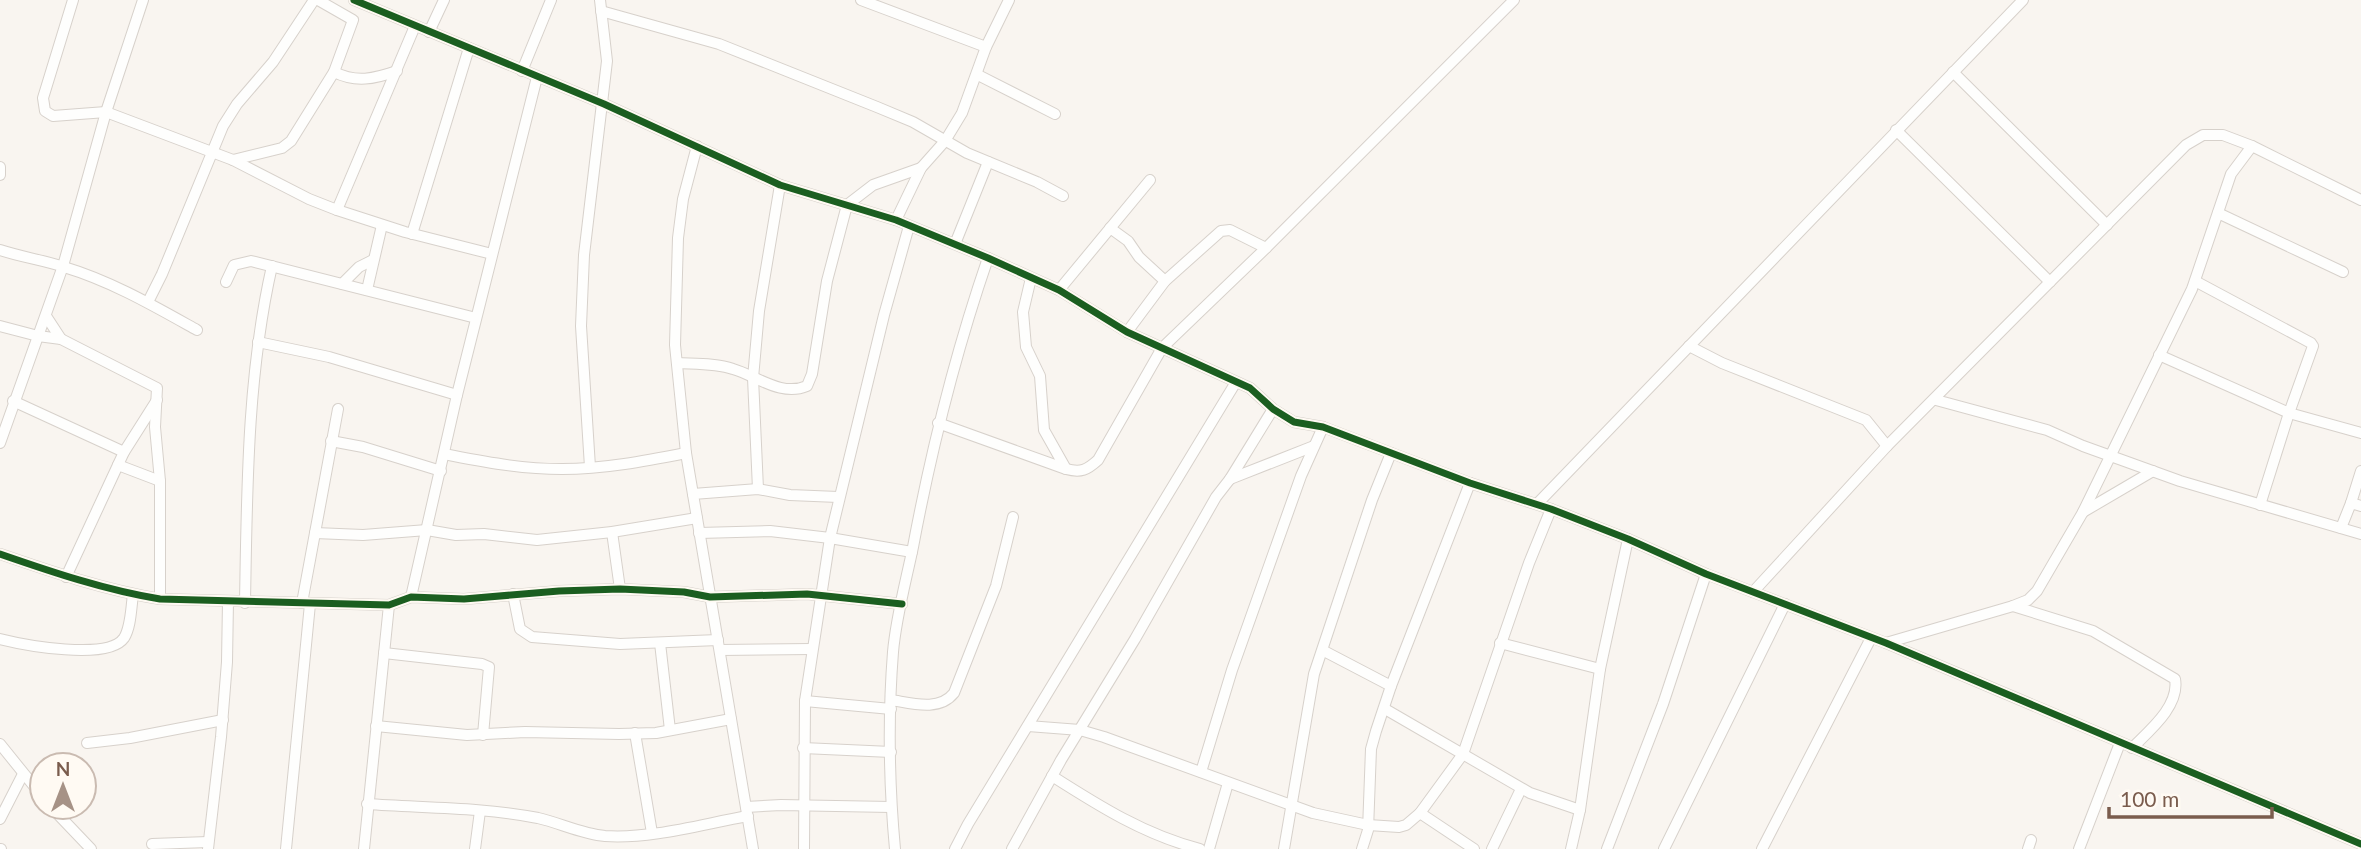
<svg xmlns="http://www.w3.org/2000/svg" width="2361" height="849" viewBox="0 0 2361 849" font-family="Lato,sans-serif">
	<rect width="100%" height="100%" fill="#f9f5f0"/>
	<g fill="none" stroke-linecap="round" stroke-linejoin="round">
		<!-- street casing -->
		<g stroke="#d7d1cb" stroke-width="12">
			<g id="street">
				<polyline points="73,0 43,98 45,111 53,116 106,112 233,160 309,199 337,210 405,232 492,254"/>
				<polyline points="354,0 604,104 780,185 896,220 988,258 1059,290 1127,332 1250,388 1273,409 1294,422 1323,427 1470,483 1551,509 1628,539 1706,574 1886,643 2361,844"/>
				<polyline points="861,0 986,47"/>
				<polyline points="601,11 719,44 877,107 913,122 967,153 1037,182 1063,196"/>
				<polyline points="429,32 444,0"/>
				<polyline points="522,71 551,0"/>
				<path d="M334,72c22,11 40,7 63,-1"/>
				<polyline points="1953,72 2107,225"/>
				<polyline points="978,75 1055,114"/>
				<polyline points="1896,130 2050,282"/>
				<polyline points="697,146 683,199 678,238 675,345 686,453 753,849"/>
				<polyline points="233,160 282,148 291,141 334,72 353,20 318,0"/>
				<polyline points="0,167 0,175"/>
				<polyline points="337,210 415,26"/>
				<polyline points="2218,213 2343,272"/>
				<polyline points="896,220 921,168 945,141 962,113 986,47 1009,0"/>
				<polyline points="1110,228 1128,241 1139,257 1165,281"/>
				<polyline points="412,234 469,48"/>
				<polyline points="955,244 988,162"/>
				<path d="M0,250c21,7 43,10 64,17 47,14 90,39 133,63"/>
				<polyline points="1031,278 1023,312 1026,347 1040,376 1044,430 1066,469"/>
				<polyline points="2195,281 2311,343 2313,346 2289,413 2260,505"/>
				<polyline points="226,282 234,265 251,261 476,318"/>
				<polyline points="342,284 359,267 373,260"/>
				<polyline points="367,290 382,225"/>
				<polyline points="1059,290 1150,180"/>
				<polyline points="148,302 162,274 223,126 237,104 273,62 314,0"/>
				<polyline points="46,316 61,339"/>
				<polyline points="0,326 38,336 61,339 157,388 155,427 160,481 160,599"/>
				<polyline points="1127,332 1165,281 1221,231 1230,230 1266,248"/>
				<polyline points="258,342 329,357 457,395"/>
				<polyline points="1689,346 1722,363 1866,420 1887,446"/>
				<polyline points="2159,355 2289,413 2361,433"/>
				<path d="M677,363c18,1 39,0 56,6 24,7 48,28 74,17l5,-12 15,-93 20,-76 26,-20 48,-17"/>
				<polyline points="1936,400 2047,430 2083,446 2180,481 2361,534"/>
				<polyline points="13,401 124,452"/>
				<path d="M938,423l128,46c15,4 21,1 32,-9l64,-112 104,-100 248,-248"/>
				<polyline points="331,441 363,447 441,471"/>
				<polyline points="0,443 63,266 106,112 143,0"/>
				<path d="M444,454c40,8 78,15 118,15 42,0 83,-8 124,-16"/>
				<polyline points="118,465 160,481"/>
				<polyline points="590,467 581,326 584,255 607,61 600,0"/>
				<polyline points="1230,479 1314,446"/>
				<polyline points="758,489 753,378 759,311 780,185"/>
				<polyline points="693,494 758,489 790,495 838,497"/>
				<polyline points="2351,503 2361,471"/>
				<polyline points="1537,504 2023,0"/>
				<polyline points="2083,512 2153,471"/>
				<polyline points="2341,528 2351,503 2361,506"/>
				<polyline points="612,532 620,589"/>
				<polyline points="315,533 363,535 427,530 456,535 484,534 537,540 612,532 697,518"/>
				<polyline points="699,533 770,531 830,538 912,552"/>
				<path d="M0,554c52,18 105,36 160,45l229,6 22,-8 53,2 95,-8 61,-2 64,3 26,5 97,-3 95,10"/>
				<polyline points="66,577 124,452 157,400"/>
				<polyline points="1753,592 1887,446 2186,145 2203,135 2223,135 2252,146 2361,200"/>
				<polyline points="513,594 520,629 532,637 620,644 718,640"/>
				<polyline points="411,597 457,395 537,77"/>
				<path d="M245,603c2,-113 2,-227 27,-337"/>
				<polyline points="302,603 338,409"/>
				<path d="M2013,606l80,25 82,48c5,27 -26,52 -43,69"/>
				<path d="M0,639c24,6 108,22 124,-1 7,-11 7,-30 9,-43"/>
				<polyline points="660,643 670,730"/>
				<polyline points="1500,643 1600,669"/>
				<polyline points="1886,643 2013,606 2028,600 2037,591 2083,512 2192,289 2231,174 2252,146"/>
				<polyline points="720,650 812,649"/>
				<polyline points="1324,651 1391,686"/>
				<polyline points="384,653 482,664 489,667 483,735"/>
				<path d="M891,700c20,3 48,12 63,-7l42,-107 17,-69"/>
				<polyline points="805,701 891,709"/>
				<polyline points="1385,709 1530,793 1580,810"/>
				<polyline points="376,726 467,735 525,732 619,734 656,733 731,719"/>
				<polyline points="1028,726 1080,730 1104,737 1313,813 1368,825 1399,827 1406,825 1420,813 1463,754 1529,563 1551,509"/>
				<polyline points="635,733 652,833"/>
				<polyline points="87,743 130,738 223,720"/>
				<polyline points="0,744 42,796"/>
				<polyline points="803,748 891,752"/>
				<polyline points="1201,772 1232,670 1301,476 1323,427"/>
				<path d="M1052,776c47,30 93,59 148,73"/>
				<path d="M367,804c56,4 115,3 171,14 22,5 44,16 67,18 47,3 97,-12 143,-20"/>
				<polyline points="51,807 91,849"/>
				<polyline points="746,807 781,805 891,807"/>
				<polyline points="1420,813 1474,849"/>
				<polyline points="0,819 23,774"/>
				<polyline points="152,844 208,842"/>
				<polyline points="0,849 1,849"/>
				<polyline points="208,849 221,737 227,662 228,601"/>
				<polyline points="286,849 310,604"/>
				<polyline points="364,849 389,605"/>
				<polyline points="475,849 480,811"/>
				<polyline points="804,849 805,701 830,538 884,315 909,226"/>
				<path d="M895,849c-6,-65 -7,-133 -2,-197 3,-35 13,-71 20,-105 19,-101 42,-193 75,-289"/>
				<polyline points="955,849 968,824 1236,382"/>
				<polyline points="1012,849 1061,760 1135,639 1216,497 1230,479 1273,409"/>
				<polyline points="1209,849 1228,783"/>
				<polyline points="1284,849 1314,674 1372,500 1391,453"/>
				<polyline points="1362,849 1368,830 1371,749 1376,731 1391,686 1470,483"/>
				<polyline points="1492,849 1521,789"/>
				<polyline points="1571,849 1580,810 1600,669 1628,539"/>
				<polyline points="1607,849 1663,704 1706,574"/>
				<polyline points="1664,849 1785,604"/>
				<polyline points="1762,849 1871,638"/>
				<polyline points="2028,849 2031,840"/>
				<polyline points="2079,849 2120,743"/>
			</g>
		</g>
		<!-- street -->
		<use href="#street" stroke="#fefefd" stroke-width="10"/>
		<!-- cycleway casing -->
		<g stroke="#fffaf3" stroke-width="11">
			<g id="cycleway">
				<polyline points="354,0 604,104 780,185 896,220 988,258 1059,290 1127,332 1250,388 1273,409 1294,422 1323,427 1470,483 1551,509 1628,539 1706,574 1886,643 2361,844"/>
				<path d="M0,554c52,18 105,36 160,45l229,6 22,-8 53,2 95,-8 61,-2 64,3 26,5 97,-3 95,10"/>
			</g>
		</g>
		<!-- cycleway -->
		<use href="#cycleway" stroke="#1b5e20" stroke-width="7"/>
	</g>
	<!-- north arrow -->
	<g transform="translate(63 786)"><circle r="33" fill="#fffaf3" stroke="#cabbb1" stroke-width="2"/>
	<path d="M0-5L12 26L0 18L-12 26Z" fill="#a69286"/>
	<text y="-10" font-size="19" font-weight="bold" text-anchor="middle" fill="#7a5c4d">N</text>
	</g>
	<!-- scale -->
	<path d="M2109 807v10h163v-10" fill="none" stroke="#7a5c4d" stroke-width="3.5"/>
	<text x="2120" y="807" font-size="21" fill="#7a5c4d" stroke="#fffaf3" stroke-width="5" paint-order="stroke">100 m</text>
</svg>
